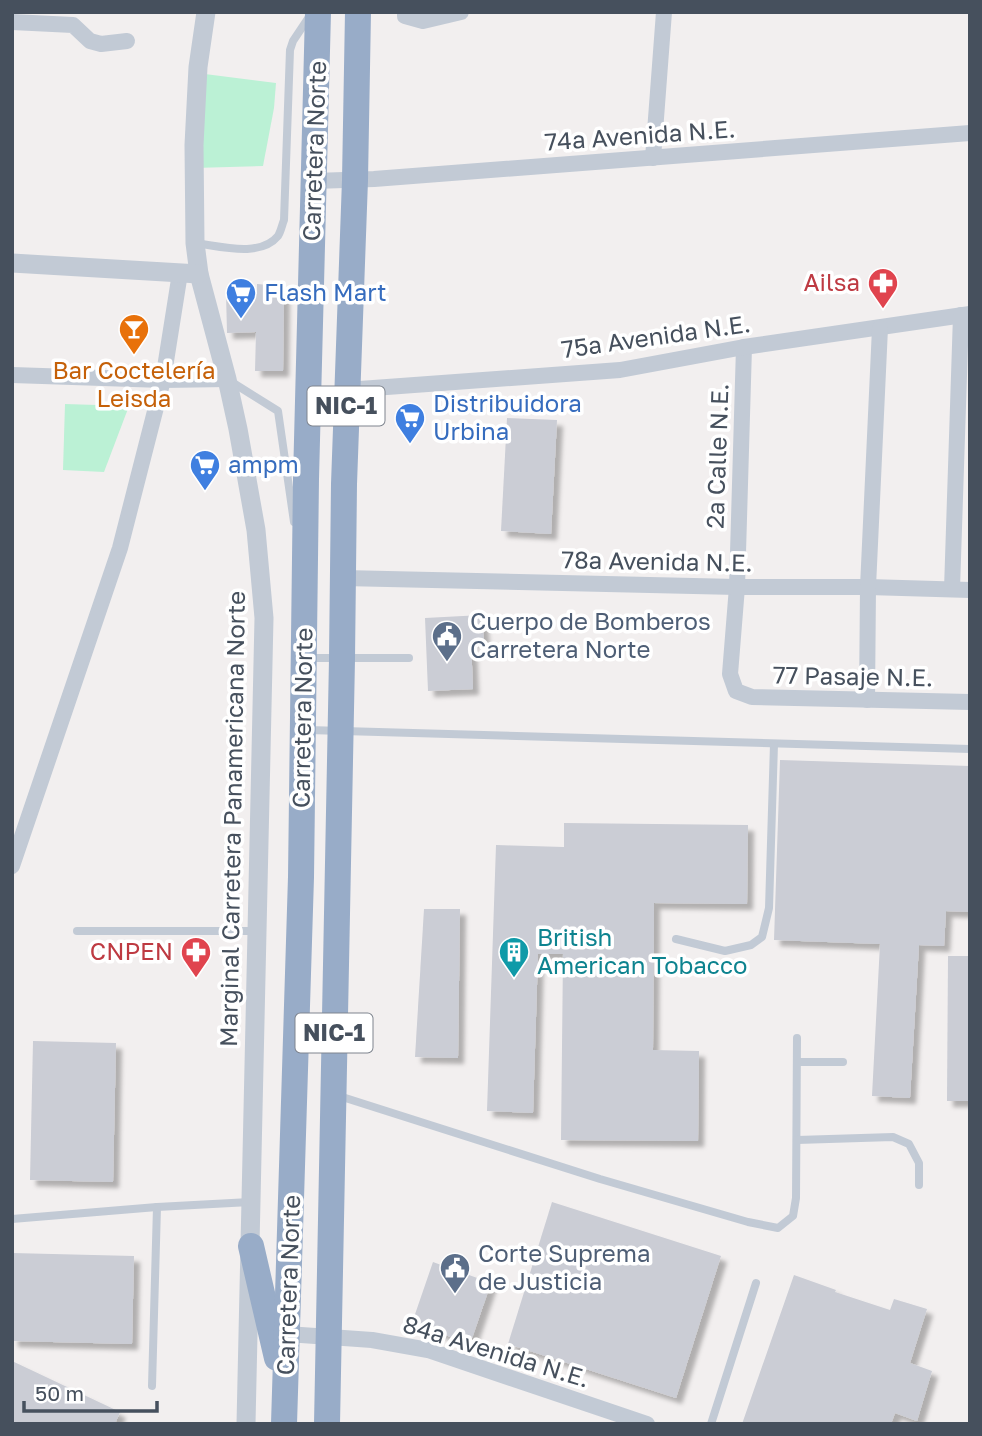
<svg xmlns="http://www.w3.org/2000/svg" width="982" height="1436" viewBox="0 0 982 1436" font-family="'Golos Text',sans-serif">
	<defs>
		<filter id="shadow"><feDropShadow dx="6" dy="6" stdDeviation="2" flood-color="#0004"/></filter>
	</defs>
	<rect width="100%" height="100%" fill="#f2efef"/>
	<!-- green -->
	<g fill="#bbf1d5">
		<polygon points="197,73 276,83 274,108 263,166 194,168"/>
		<polygon points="65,404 129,406 104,472 63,470"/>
	</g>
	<!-- building -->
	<g fill="#cbcdd5" filter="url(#shadow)">
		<polygon points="257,284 284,286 283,371 255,371 256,332 227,333 226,293 257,294"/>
		<polygon points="507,418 557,420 551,534 501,531"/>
		<polygon points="482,615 484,640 471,641 473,689 428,691 425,618"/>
		<polygon points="780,760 970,766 970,912 946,911 944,946 919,945 910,1098 872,1096 880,944 774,940"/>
		<polygon points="564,823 748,825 747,904 654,903 653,1050 699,1051 698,1141 561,1140 563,954 538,954 533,1113 487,1111 496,845 564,847"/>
		<polygon points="424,909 460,909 458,1058 415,1057"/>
		<polygon points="948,956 970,956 970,1101 947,1101"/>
		<polygon points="33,1041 116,1043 113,1182 30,1180"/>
		<polygon points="552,1202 721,1256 676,1398 508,1344"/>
		<polygon points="12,1253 134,1256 132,1344 12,1341"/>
		<polygon points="433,1262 491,1283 470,1344 412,1323"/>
		<polygon points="794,1275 836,1290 835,1292 890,1310 894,1299 927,1309 910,1363 932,1371 917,1421 895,1413 891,1424 742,1424"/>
		<polygon points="12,1361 120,1412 115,1424 12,1424"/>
	</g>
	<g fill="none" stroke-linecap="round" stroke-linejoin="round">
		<!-- service -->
		<g stroke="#c2cad5" stroke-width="8">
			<path d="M195,243c25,3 65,15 83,-7 3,-5 4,-11 6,-16l6,-170 3,-9 16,-24"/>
			<polyline points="230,381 278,411 294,522"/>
			<polyline points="308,658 409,658"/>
			<polyline points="308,730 970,749"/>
			<polyline points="77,931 256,931"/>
			<polyline points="676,939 725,951 751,945 762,937 769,908 774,744"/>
			<polyline points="797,1062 843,1062"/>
			<polyline points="336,1095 600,1179 748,1222 778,1228 793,1216 796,1198 797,1038"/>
			<polyline points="797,1140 893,1137 909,1144 919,1163 919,1185"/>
			<polyline points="12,1219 157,1207 250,1202"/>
			<polyline points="152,1386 157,1207"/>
			<polyline points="711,1424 756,1283"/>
		</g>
		<!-- minor -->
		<g stroke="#c2cad5" stroke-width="16">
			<polyline points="405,12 405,16 423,21 461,12"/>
			<polyline points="12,22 73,25 90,41 101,44 127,41"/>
			<polyline points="653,158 664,12"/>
			<polyline points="314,181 374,179 970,133"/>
			<polyline points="744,347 737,587 730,674 736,691 752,697 970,702"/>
			<polyline points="12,375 163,380 227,379"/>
			<polyline points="346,390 620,370 744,347 970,314"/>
			<polyline points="343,578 737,587 868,587 970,590"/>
			<polyline points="952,589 961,315"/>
			<polyline points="867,700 868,587 880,328"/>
			<polyline points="12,866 120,548 163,380 180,273"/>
			<polyline points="287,1334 372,1340 428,1350 647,1424"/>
		</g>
		<!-- tertiary -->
		<g stroke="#c2cad5" stroke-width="19">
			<polyline points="206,12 198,67 194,145 195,243 199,274 227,379 238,429 256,530 264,618 246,1424"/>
			<polyline points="12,263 199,274"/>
		</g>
		<!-- trunk -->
		<g stroke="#98acc8" stroke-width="26">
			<polyline points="251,1246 277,1358"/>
			<polyline points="284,1424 301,877 306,479 318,12"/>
			<polyline points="327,1424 342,659 344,484 355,180 358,12"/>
		</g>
	</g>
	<!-- icons -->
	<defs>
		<g id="pharmacy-pin" transform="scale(1.575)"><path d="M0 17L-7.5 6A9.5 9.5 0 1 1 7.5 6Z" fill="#e0444e" stroke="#fff"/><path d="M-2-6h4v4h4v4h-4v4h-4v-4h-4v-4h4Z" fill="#fff"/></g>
		<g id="supermarket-pin" transform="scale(1.575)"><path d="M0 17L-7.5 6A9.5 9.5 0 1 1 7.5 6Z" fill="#3f7fe0" stroke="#fff"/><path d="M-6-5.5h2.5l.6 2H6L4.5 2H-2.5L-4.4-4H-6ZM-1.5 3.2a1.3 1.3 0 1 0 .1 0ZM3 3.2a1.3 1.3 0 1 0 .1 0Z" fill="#fff"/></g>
		<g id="bar-pin" transform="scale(1.575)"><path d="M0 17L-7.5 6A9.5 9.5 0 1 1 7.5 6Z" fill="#e8710a" stroke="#fff"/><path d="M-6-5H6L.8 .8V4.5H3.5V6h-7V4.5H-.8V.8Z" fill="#fff"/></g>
		<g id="civic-pin" transform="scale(1.575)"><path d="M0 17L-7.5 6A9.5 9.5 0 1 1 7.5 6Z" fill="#5c6f8a" stroke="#fff"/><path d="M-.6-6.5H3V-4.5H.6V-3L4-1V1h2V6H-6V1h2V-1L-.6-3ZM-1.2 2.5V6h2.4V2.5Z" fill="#fff"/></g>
		<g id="building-pin" transform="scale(1.575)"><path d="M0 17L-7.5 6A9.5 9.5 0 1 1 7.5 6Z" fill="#0f9aa8" stroke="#fff"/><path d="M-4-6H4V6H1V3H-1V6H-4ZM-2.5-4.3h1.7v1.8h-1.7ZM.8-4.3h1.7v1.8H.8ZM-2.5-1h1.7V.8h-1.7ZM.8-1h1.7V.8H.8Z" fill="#fff"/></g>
	</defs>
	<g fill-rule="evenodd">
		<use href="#pharmacy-pin" x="883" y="283"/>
		<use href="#supermarket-pin" x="241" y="293"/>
		<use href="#bar-pin" x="134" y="329"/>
		<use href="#supermarket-pin" x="410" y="418"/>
		<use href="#supermarket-pin" x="205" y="465"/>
		<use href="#civic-pin" x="447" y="636"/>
		<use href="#pharmacy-pin" x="196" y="952"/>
		<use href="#building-pin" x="514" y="952"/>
		<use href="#civic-pin" x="455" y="1268"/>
	</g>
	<g text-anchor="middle" stroke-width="7" stroke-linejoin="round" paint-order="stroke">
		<!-- shield labels -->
		<g fill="#fff" stroke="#7e848e" stroke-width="2">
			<rect x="307.5" y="386.5" width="77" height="39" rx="5"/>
			<rect x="295.5" y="1013.5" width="77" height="39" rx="5"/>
		</g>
		<g font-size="23" font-weight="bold" fill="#46505d">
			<text x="346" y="414">NIC-1</text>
			<text x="334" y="1041">NIC-1</text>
		</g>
		<!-- street labels -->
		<g font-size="24" fill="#46505d" stroke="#fff">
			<text transform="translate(640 136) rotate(-4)" y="8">74a Avenida N.E.</text>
			<text transform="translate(315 151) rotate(-88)" y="8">Carretera Norte</text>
			<text transform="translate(656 337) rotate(-8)" y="8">75a Avenida N.E.</text>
			<text transform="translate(718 456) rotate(-88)" y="8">2a Calle N.E.</text>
			<text transform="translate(657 562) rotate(1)" y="8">78a Avenida N.E.</text>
			<text transform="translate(853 677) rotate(1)" y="8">77 Pasaje N.E.</text>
			<text transform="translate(303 718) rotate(-89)" y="8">Carretera Norte</text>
			<text transform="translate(233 819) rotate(-89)" y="8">Marginal Carretera Panamericana Norte</text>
			<text transform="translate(289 1285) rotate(-88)" y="8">Carretera Norte</text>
			<text transform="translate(496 1352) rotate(17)" y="8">84a Avenida N.E.</text>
		</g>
		<!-- health labels -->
		<g font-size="24" fill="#be3a42" stroke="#fff" text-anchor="end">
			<text x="860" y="291">Ailsa</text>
			<text x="173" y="960">CNPEN</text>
		</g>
		<!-- shop labels -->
		<g font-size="24" fill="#366cbe" stroke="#fff" text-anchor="start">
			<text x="264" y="301">Flash Mart</text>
			<text x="433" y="412">Distribuidora<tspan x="433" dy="28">Urbina</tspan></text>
			<text x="228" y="473">ampm</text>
		</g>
		<!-- food labels -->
		<g font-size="24" fill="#c56008" stroke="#fff">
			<text x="134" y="379">Bar Coctelería<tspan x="134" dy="28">Leisda</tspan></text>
		</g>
		<!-- service labels -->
		<g font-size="24" fill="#4e5e75" stroke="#fff" text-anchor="start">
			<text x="470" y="630">Cuerpo de Bomberos<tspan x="470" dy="28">Carretera Norte</tspan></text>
			<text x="478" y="1262">Corte Suprema<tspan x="478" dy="28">de Justicia</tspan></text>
		</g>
		<!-- culture labels -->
		<g font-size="24" fill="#0d838f" stroke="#fff" text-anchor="start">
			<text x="537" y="946">British<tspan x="537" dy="28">American Tobacco</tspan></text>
		</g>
	</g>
	<!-- border -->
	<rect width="982" height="1436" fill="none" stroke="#46505d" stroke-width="28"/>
	<!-- scale -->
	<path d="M24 1401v10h133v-10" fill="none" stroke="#46505d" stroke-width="3.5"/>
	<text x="35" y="1401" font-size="21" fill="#46505d" stroke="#ffffff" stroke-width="5" paint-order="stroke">50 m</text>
</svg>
